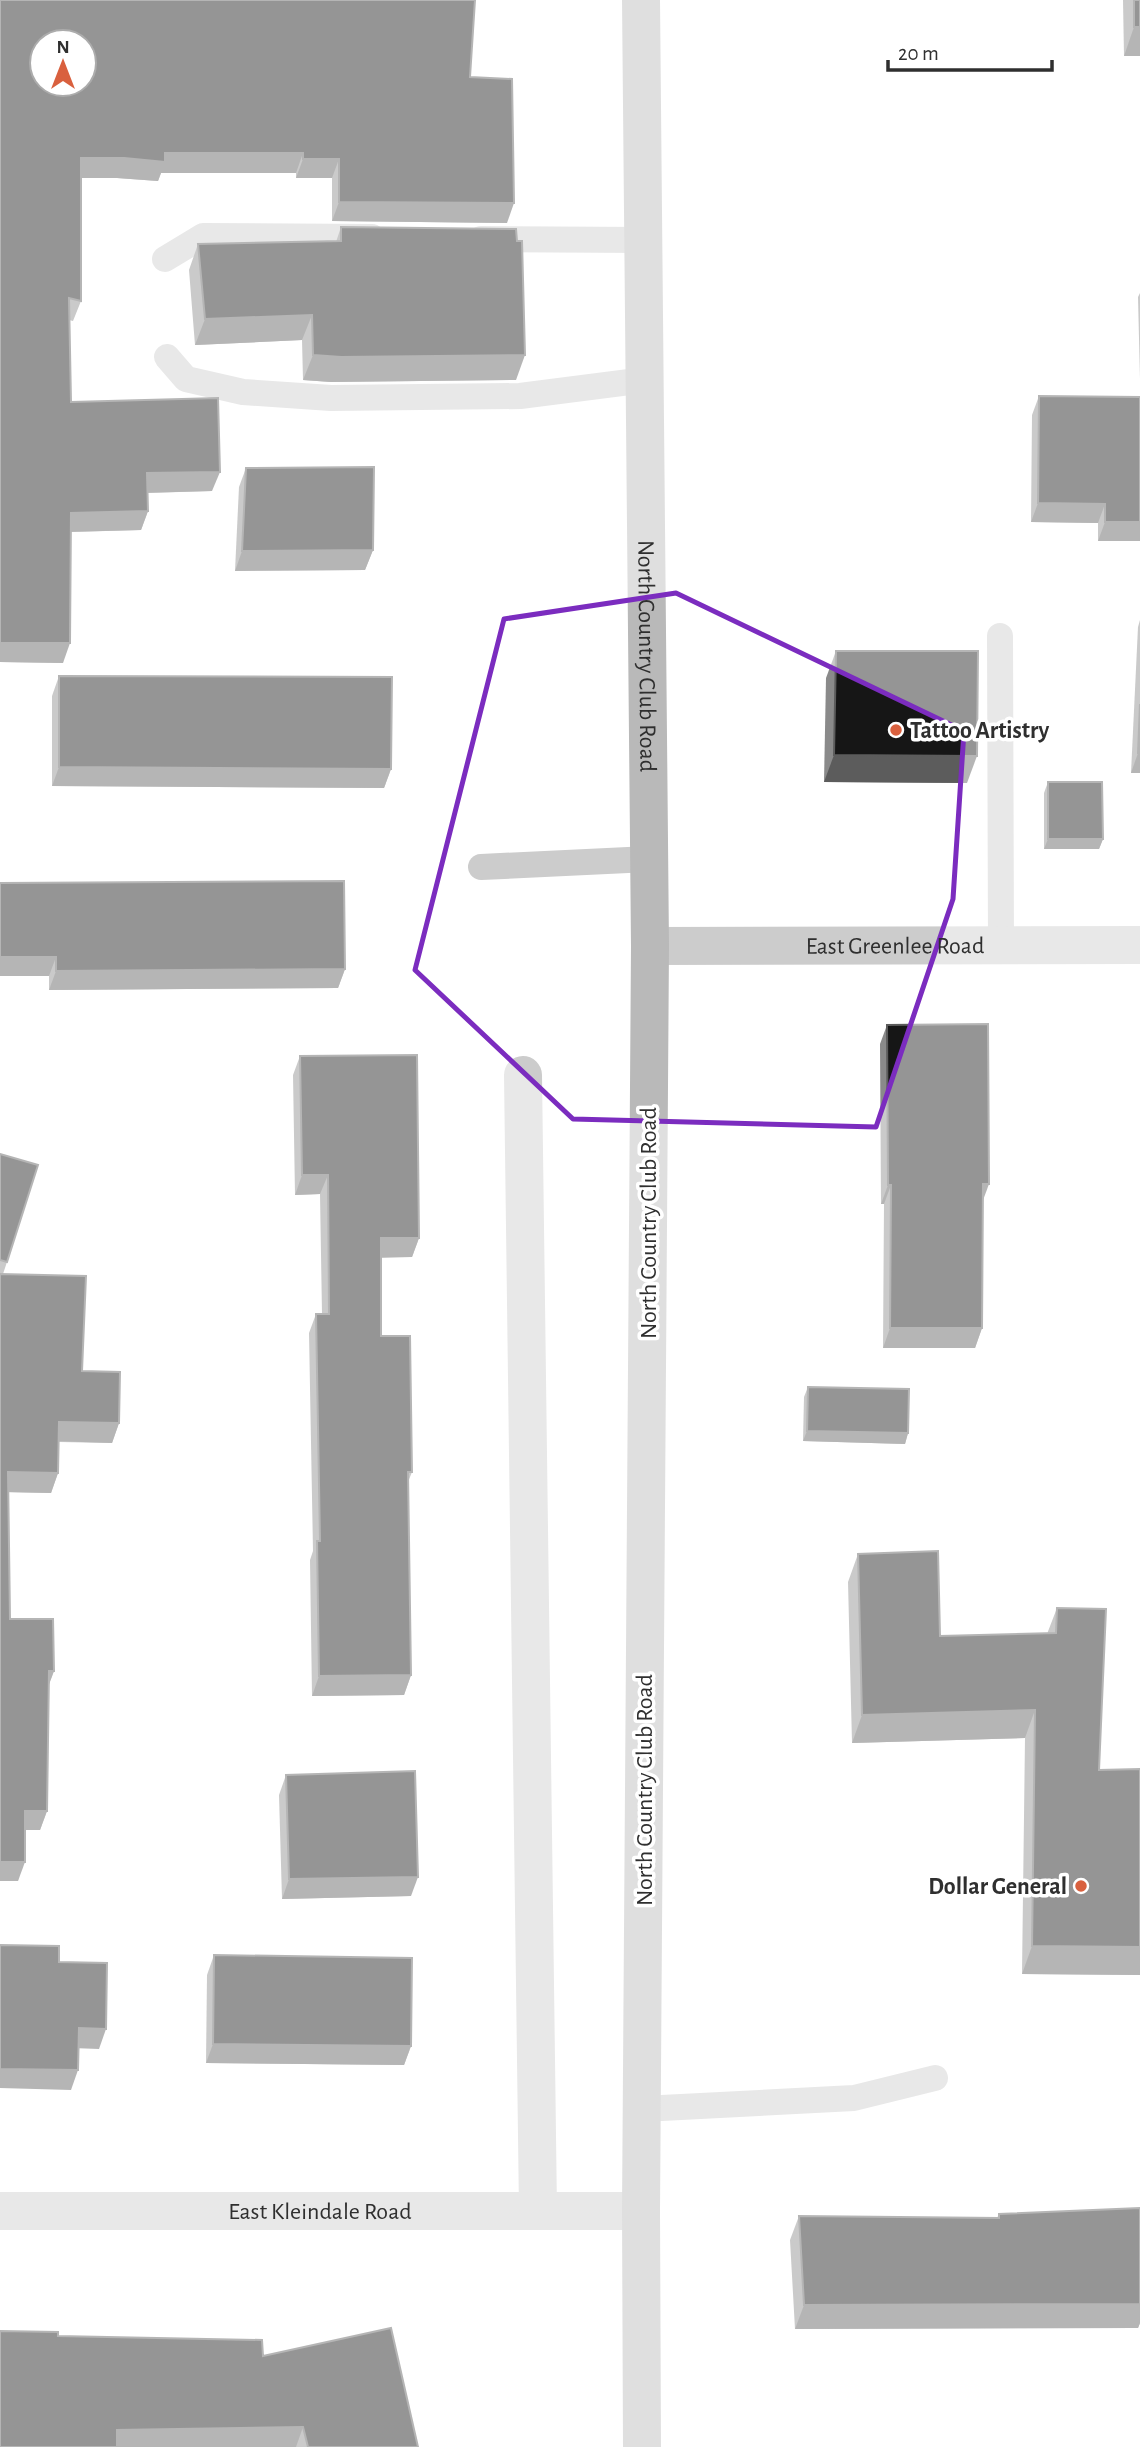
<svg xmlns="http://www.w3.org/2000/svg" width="1140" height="2447" viewBox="0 0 1140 2447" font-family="'Alegreya Sans',sans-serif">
	<rect width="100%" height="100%" fill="#fff"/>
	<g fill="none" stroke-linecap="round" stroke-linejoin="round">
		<!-- service -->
		<g stroke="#ccc" stroke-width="26">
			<polyline points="481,239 644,240"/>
			<polyline points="165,259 203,236 372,237"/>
			<polyline points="167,357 186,379 243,392 331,398 520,396 645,380"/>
			<polyline points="1000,636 1001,945"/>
			<polyline points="481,867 649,859"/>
			<polyline points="642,2109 854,2098 935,2078"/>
		</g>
		<!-- minor -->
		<g stroke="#ccc" stroke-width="38">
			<path id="s1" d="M650,946l490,-1"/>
			<polyline points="523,1075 538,2211"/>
			<path id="s2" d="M0,2211h641"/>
		</g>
		<!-- secondary -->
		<path stroke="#b9b9b9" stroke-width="38" id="s3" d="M641,0l9,946 -9,1265 1,236"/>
	</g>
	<!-- wall -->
	<g fill="#8a8a8a">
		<polygon points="0,0 470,77 507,223 332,221 332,178 296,178 296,173 161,173 158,181 117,178 81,178 81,301 73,321 69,320 71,402 212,491 147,493 148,511 141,530 71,532 63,663 0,662"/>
		<polygon points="1123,0 1140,0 1140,56 1124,56"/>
		<polygon points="341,227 516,380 331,382 303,380 302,340 195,345 189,270 198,244 336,242"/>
		<polygon points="1140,293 1140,379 1138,297"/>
		<polygon points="1039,396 1140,541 1098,541 1098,523 1031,522 1032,415"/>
		<polygon points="246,468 373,550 365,570 235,571 239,487"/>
		<polygon points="1140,620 1140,773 1131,773 1138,627"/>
		<polygon points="836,651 967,783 824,782 826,678"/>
		<polygon points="59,676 391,769 384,788 52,786 52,696"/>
		<polygon points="1048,782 1103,839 1099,849 1044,849 1044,793"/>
		<polygon points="0,883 345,969 338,988 49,990 49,976 0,976"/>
		<polygon points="887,1025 983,1199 982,1328 975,1348 883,1348 884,1204 881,1204 880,1044"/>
		<polygon points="300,1056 419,1238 412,1257 381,1257 381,1336 412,1472 408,1482 411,1675 404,1695 312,1696 310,1560 313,1551 309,1333 316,1314 322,1314 320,1194 295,1195 293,1075"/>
		<polygon points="0,1154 7,1262 3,1274 82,1371 119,1423 112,1443 59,1442 58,1473 51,1493 8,1492 10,1619 54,1671 48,1686 47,1811 40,1830 25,1830 18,1881 0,1881"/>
		<polygon points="808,1387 908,1433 905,1444 803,1441 804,1397"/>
		<polygon points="858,1554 940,1636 1047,1634 1057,1608 1099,1770 1140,1769 1140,1975 1022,1974 1025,1738 852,1743 848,1582"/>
		<polygon points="286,1775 411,1896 282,1899 279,1795"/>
		<polygon points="214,1955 411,2046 404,2065 206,2063 207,1975"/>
		<polygon points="1140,2208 1140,2323 1138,2328 795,2329 790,2240 799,2216 997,2218 999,2214"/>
		<polygon points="58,2336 263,2356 418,2447 0,2447"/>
	</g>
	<!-- shaded-wall -->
	<g fill="#5c5c5c">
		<polygon points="1134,27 1140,27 1140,56 1124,56"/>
		<polygon points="165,153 303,153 296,173 161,173 158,181 117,178 73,178 81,158"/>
		<polygon points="303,159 339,159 332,178 296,178"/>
		<polygon points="339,202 514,203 507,223 332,221"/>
		<polygon points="312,315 302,340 195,345 205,319"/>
		<polygon points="313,355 525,355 516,380 331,382 303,380"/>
		<polygon points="220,472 212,491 139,493 147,473"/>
		<polygon points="1038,503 1105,504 1098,523 1031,522"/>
		<polygon points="148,511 141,530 64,532 71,513"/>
		<polygon points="1105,522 1140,522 1140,541 1098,541"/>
		<polygon points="373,550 365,570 235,571 242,551"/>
		<polygon points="0,643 70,643 63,663 0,662"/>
		<polygon points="1138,753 1140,753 1140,773 1131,773"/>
		<polygon points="834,755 977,756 967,783 824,782"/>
		<polygon points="59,767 391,769 384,788 52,786"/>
		<polygon points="1048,839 1103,839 1099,849 1044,849"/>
		<polygon points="0,957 56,957 49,976 0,976"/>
		<polygon points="345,969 338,988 49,990 56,971"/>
		<polygon points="302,1175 328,1175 320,1194 295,1195"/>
		<polygon points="983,1184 989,1184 982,1203"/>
		<polygon points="888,1185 891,1185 884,1204 881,1204"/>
		<polygon points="381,1238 419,1238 412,1257 374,1258"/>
		<polygon points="890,1328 982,1328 975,1348 883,1348"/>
		<polygon points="59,1422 119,1423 112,1443 52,1441"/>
		<polygon points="807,1431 908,1433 905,1444 803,1441"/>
		<polygon points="8,1472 58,1473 51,1493 1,1492"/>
		<polygon points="49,1671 54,1671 47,1690"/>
		<polygon points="411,1675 404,1695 312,1696 319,1676"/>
		<polygon points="1035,1710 1025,1738 852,1743 862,1715"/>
		<polygon points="25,1811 47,1811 40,1830 18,1830"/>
		<polygon points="0,1862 25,1862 18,1881 0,1881"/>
		<polygon points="418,1877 411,1896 282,1899 289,1879"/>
		<polygon points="1032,1946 1140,1947 1140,1975 1022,1974"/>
		<polygon points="79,2028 106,2029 99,2049 72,2048"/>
		<polygon points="213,2044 411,2046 404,2065 206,2063"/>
		<polygon points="0,2069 78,2070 71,2090 0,2088"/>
		<polygon points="1140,2304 1140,2323 1138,2328 795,2329 804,2305"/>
		<polygon points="303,2427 296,2447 111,2447 117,2430"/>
	</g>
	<!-- building -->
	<g fill="#161616" stroke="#5c5c5c" stroke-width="2" fill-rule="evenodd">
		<path d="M0,0h475l-5,77 42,2 2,124 -175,-1v-43h-36v-6h-138v9l-41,-4h-43v143l-12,-3 2,104 147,-4 2,74 -73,1 1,38 -77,2 -1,130h-70zM42,42h42v42h-42z"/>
		<rect x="1134" y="0" width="6" height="27"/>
		<polygon points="341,227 516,229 517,241 522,241 525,355 341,357 313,355 312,315 205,319 198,244 341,241"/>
		<polygon points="1039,396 1140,397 1140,522 1105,522 1105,504 1038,503"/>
		<polygon points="374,467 373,550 242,551 246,468"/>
		<polygon points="836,651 978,651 977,756 834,755"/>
		<polygon points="59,676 392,677 391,769 59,767"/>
		<polygon points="1140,704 1140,753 1138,753"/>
		<polygon points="1048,782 1102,782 1103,839 1048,839"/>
		<polygon points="344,881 345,969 56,971 56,957 0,957 0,883"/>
		<polygon points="988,1024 989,1184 983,1184 982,1328 890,1328 891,1185 888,1185 887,1025"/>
		<polygon points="417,1055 419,1238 381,1238 381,1336 410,1336 412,1472 408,1472 411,1675 319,1676 317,1541 320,1541 316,1314 329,1314 328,1175 302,1175 300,1056"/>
		<polygon points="0,1154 38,1165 7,1262 0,1260"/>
		<polygon points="0,1274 86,1276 82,1371 120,1372 119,1423 59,1422 58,1473 8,1472 10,1619 53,1619 54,1671 49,1671 47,1811 25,1811 25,1862 0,1862"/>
		<polygon points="808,1387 909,1389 908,1433 807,1431"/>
		<polygon points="938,1551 940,1636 1056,1633 1057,1608 1106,1609 1099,1770 1140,1769 1140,1947 1032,1946 1035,1710 862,1715 858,1554"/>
		<polygon points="415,1771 418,1877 289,1879 286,1775"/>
		<polygon points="0,1945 59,1946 59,1962 107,1963 106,2029 79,2028 78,2070 0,2069"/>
		<polygon points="214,1955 412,1958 411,2046 213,2044"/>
		<polygon points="1140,2208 1140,2304 804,2305 799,2216 999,2218 999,2214"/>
		<polygon points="391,2328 418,2447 308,2447 303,2427 117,2430 117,2447 0,2447 0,2331 58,2332 58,2336 262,2340 263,2356"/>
	</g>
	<!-- marked area -->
	<path d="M0 0H1140V2447H0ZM676,593l288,138 -11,168 -77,228 -303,-8 -158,-149 89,-351z" fill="#fff" fill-opacity=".55" fill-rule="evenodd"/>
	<path fill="none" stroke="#7b2cbf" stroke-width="5" stroke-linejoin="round" d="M676,593l288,138 -11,168 -77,228 -303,-8 -158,-149 89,-351z"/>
	<!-- markers -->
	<g fill="#d9603e" stroke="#fff" stroke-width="2.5">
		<circle cx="896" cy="730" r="7"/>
		<circle cx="1081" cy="1886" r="7"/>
	</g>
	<g text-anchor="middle" stroke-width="7" stroke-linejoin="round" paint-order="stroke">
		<!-- street labels -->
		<g font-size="24" fill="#2f2f2f" stroke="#fff">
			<text dy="8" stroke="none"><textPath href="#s3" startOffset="656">North Country Club Road</textPath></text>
			<text dy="8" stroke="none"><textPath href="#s1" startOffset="245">East Greenlee Road</textPath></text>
			<text transform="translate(648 1223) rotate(-90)" y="8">North Country Club Road</text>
			<text transform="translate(644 1790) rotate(-90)" y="8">North Country Club Road</text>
			<text dy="8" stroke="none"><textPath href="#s2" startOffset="320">East Kleindale Road</textPath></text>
		</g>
		<!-- poi labels -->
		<g font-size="24" font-weight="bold" fill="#2f2f2f" stroke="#fff" text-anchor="start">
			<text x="910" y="738">Tattoo Artistry</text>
			<text x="1067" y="1894" text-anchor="end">Dollar General</text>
		</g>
	</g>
	<!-- north arrow -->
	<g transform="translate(63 63)"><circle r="33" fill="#ffffff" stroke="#acacac" stroke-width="2"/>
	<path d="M0-5L12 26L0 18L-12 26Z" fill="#d9603e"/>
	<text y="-10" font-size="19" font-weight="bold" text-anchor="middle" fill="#2f2f2f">N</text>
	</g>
	<!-- scale -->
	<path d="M888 60v10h164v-10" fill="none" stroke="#2f2f2f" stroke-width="3.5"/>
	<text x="898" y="60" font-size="21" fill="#2f2f2f" stroke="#ffffff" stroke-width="5" paint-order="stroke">20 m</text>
</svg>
